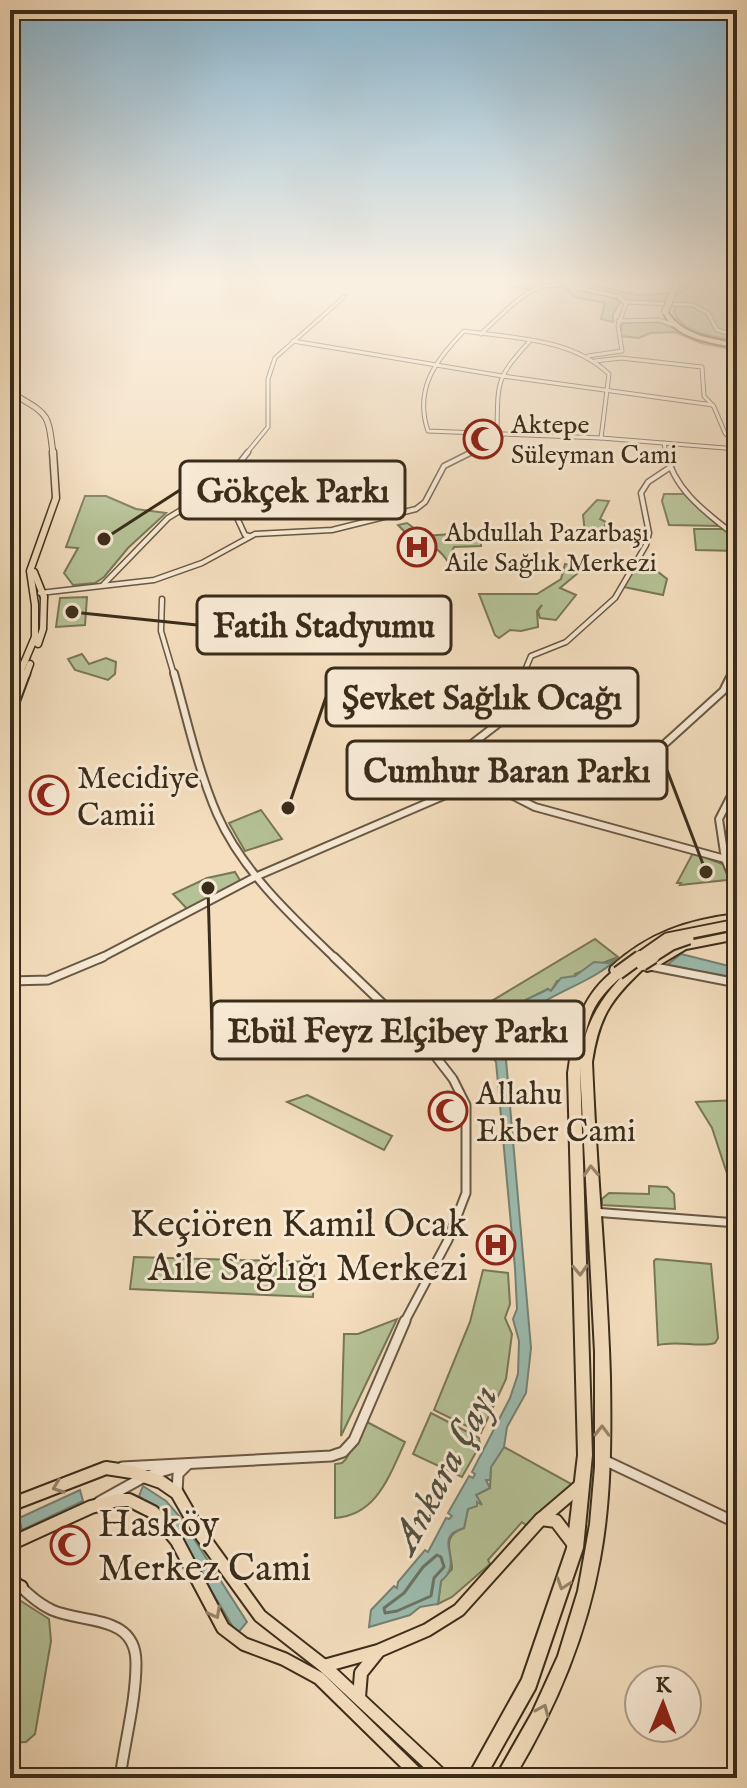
<svg xmlns="http://www.w3.org/2000/svg" width="747" height="1788" viewBox="0 0 747 1788" font-family="'IM FELL English',serif">
	<rect width="100%" height="100%" fill="#f4debe"/>
	<filter id="stains"><feTurbulence type="fractalNoise" baseFrequency=".0025" numOctaves="4"/><feColorMatrix values="0 0 0 0 .2 0 0 0 0 .09 0 0 0 0 .02 0 0 0 .5 -.17"/></filter>
	<radialGradient id="worn" r=".72"><stop offset=".6" stop-color="#630" stop-opacity="0"/><stop offset="1" stop-color="#630" stop-opacity=".3"/></radialGradient>
	<!-- green -->
	<g fill="#b5c296" stroke="#787758" stroke-width="2">
		<path d="M515,281h58l65,14 43,-2 8,-12h48v60c-21,-5 -54,-6 -63,-29l2,-9 -47,-2 -21,-9 -47,-8 -35,5 -17,-3z"/>
		<polygon points="564,287 616,298 620,303 613,314 613,322 601,319 605,303 574,297"/>
		<polygon points="660,322 692,336 737,348 737,350 701,343 675,332 650,333 639,338 620,336 622,323"/>
		<polygon points="664,494 684,494 719,526 669,525 662,501"/>
		<polygon points="85,496 106,496 136,509 166,513 128,548 104,577 95,583 73,585 64,573 78,548 66,547"/>
		<polygon points="597,500 609,501 600,519 606,522 603,532 597,535 585,532 583,515"/>
		<path d="M407,523l18,13 26,-2 30,5v7l-27,1 -6,15c-14,-23 -33,-17 -50,-37z"/>
		<polygon points="694,529 724,529 737,539 737,551 696,550"/>
		<polygon points="639,557 667,579 663,595 624,587"/>
		<polygon points="565,564 579,567 578,573 560,588 576,595 556,620 540,618 538,611 542,605 537,611 538,627 521,631 510,630 499,638 495,635 479,594 537,594 561,579"/>
		<polygon points="87,597 85,625 56,627 60,598"/>
		<polygon points="82,654 89,664 106,658 116,662 115,674 108,680 75,670 68,659"/>
		<polygon points="261,810 282,839 245,851 229,823"/>
		<polygon points="693,853 725,865 729,875 727,880 680,885 681,883 677,883"/>
		<polygon points="235,872 241,882 190,912 173,894 207,878"/>
		<polygon points="595,939 618,957 575,974 576,976 557,981 551,991 548,989 526,1000 527,1002 481,1027 479,1038 492,1060 455,1023"/>
		<polygon points="307,1095 392,1136 384,1150 287,1102"/>
		<polygon points="737,1100 737,1204 712,1128 696,1102"/>
		<polygon points="649,1186 667,1187 674,1194 675,1209 602,1205 602,1199 609,1193 649,1194"/>
		<polygon points="134,1257 314,1262 313,1297 130,1289"/>
		<path d="M656,1259l55,5 7,74 -3,5c-16,5 -36,-3 -57,2l-4,-84z"/>
		<polygon points="483,1270 508,1273 510,1304 505,1318 512,1334 506,1379 481,1433 434,1410 470,1322"/>
		<polygon points="397,1319 341,1436 344,1334 358,1334"/>
		<polygon points="431,1413 479,1438 480,1445 462,1477 413,1454"/>
		<path d="M367,1422l38,20c-16,34 -28,73 -70,76v-54l7,-1 4,-4z"/>
		<path d="M504,1447l69,38 -46,41 -5,-4 -34,38 2,4 -38,33 -14,7 3,-23 11,-12c0,-17 -12,-33 12,-41l4,-19 9,-8 4,3 -5,-9 14,-7 1,-21z"/>
		<polygon points="10,1594 49,1619 51,1641 35,1734 26,1742 10,1743"/>
	</g>
	<!-- water -->
	<g fill="#9cbcb0" stroke="#758274" stroke-width="2">
		<polygon points="681,954 737,968 737,978 667,965"/>
		<path d="M618,957c-28,33 -109,43 -113,91l26,300 -5,45 -19,34 -3,20 -13,20 -1,13h-4l4,8 -14,7 6,10 -5,-3v4l-9,3 -4,19c-35,10 3,32 -23,53l-3,23 -18,3 -10,8 -41,12 2,-17 23,-24 3,2 1,-6 27,-32 3,2 18,-34 3,1 3,-3 -4,-3 21,-37 4,2 2,-4 -3,-2 38,-74 8,-24 1,-33 -6,-22 4,-10 -2,-41 -19,-206 -15,-19 -2,-13 20,-14 3,1v-4c19,-12 27,-14 46,-24l3,2 10,-13 14,-2 19,-14 14,1z"/>
		<polygon points="143,1486 166,1501 180,1517 247,1622 237,1634 170,1521 139,1496"/>
		<polygon points="80,1490 83,1501 22,1530 19,1518"/>
	</g>
	<g fill="none" stroke-linecap="round" stroke-linejoin="round">
		<!-- shore -->
		<polygon stroke="#6b7465" stroke-width="3" points="437,1555 441,1557 444,1567 434,1578 431,1596 397,1611 385,1613 384,1608 404,1593 423,1567"/>
		<!-- minor-far4 casing -->
		<g stroke="#685843" stroke-width="5">
			<g id="minor-far4">
				<polyline points="626,302 693,305 708,313 717,330 737,336"/>
				<polyline points="618,321 659,320 674,325"/>
				<path d="M464,331c49,7 107,7 145,43l-8,64 -173,-7c-14,-42 7,-70 36,-100z"/>
				<path d="M481,334c61,-59 57,-55 139,-37l6,7 -8,22 4,25 -34,5"/>
				<polyline points="293,341 502,376 713,405"/>
				<polyline points="595,361 621,358 702,367 704,396 714,407 725,433 737,445"/>
				<path d="M497,429c1,-48 -1,-51 32,-87"/>
				<polyline points="601,438 737,449"/>
				<polyline points="664,443 666,454"/>
				<polyline points="246,454 268,427 268,379 275,358 344,297"/>
				<polyline points="468,454 499,439 502,436 498,428"/>
			</g>
		</g>
		<!-- minor-far3 casing -->
		<g stroke="#685843" stroke-width="7">
			<g id="minor-far3">
				<polyline points="248,452 222,485 245,535 249,536"/>
				<path d="M666,452c8,39 42,62 71,85"/>
				<polyline points="103,585 168,518 222,485"/>
				<polyline points="40,593 154,580 202,563 255,534 332,530 416,509 425,502 444,466 472,452"/>
				<polyline points="162,599 161,631 174,675"/>
				<polyline points="523,675 531,656 566,642 615,598 646,545 649,533 641,493 648,482 669,468"/>
				<polyline points="731,675 737,664"/>
			</g>
		</g>
		<!-- minor-far2 casing -->
		<g stroke="#685843" stroke-width="10">
			<g id="minor-far2">
				<path d="M174,673c13,46 24,97 43,141 25,57 75,103 119,145"/>
				<polyline points="434,773 499,723 510,709 523,673"/>
				<polyline points="478,778 535,807 725,859"/>
				<polyline points="737,784 719,819 725,859 737,888"/>
				<polyline points="99,959 255,877 455,791 529,754 592,761 659,749 723,691 732,673"/>
			</g>
		</g>
		<!-- minor-far1 casing -->
		<g stroke="#685843" stroke-width="11">
			<g id="minor-far1">
				<polyline points="334,957 429,1048 453,1079 466,1105 466,1193 448,1240 404,1323"/>
				<polyline points="650,966 737,983"/>
				<polyline points="10,981 48,980 103,957"/>
				<polyline points="593,1212 737,1223"/>
			</g>
		</g>
		<!-- minor casing -->
		<g stroke="#685843" stroke-width="13">
			<g id="minor">
				<polyline points="604,1460 737,1523"/>
				<polyline points="122,1467 331,1456 343,1452 354,1440 405,1321"/>
				<polyline points="177,1493 178,1474 188,1464"/>
				<polyline points="99,1502 144,1477 183,1465"/>
				<path d="M10,1575c12,14 25,27 42,35 32,14 84,4 84,53 0,38 -11,77 -16,115"/>
			</g>
		</g>
		<!-- major-far3 casing -->
		<g stroke="#3a2c1a" stroke-width="7">
			<path id="major-far3" d="M10,392c38,23 38,18 43,62"/>
		</g>
		<!-- major-far2 casing -->
		<g stroke="#3a2c1a" stroke-width="9">
			<g id="major-far2">
				<polyline points="34,572 44,597"/>
				<polyline points="38,644 43,629 44,597"/>
				<polyline points="19,675 35,637 35,605 30,571 56,498 53,452"/>
				<polyline points="26,675 30,664"/>
			</g>
		</g>
		<!-- major-far1 casing -->
		<g stroke="#3a2c1a" stroke-width="11">
			<g id="major-far1">
				<polyline points="10,699 20,673"/>
				<polyline points="10,716 26,673"/>
			</g>
		</g>
		<!-- major casing -->
		<g stroke="#3a2c1a" stroke-width="16">
			<g id="major">
				<polyline points="10,1505 106,1468 132,1472 161,1482 177,1493 200,1533 260,1616 324,1666 444,1778"/>
				<polyline points="541,1519 556,1521 572,1542"/>
				<polyline points="10,1544 91,1507 118,1500 129,1500 153,1512 177,1541 223,1628 244,1644 284,1659 319,1678 421,1778"/>
				<polyline points="10,1584 21,1587"/>
				<polyline points="324,1666 378,1651 427,1630 459,1610 540,1520 581,1485"/>
				<polyline points="359,1697 361,1673 377,1653"/>
			</g>
		</g>
		<!-- highway casing -->
		<g stroke="#3a2c1a" stroke-width="4">
			<g id="highway">
				<polygon points="683,281 687,281 686,285 682,285"/>
				<path d="M663,311h4c15,25 44,27 70,33v4c-26,-6 -64,-9 -74,-37z"/>
				<path d="M737,914v8c-44,5 -83,17 -115,48l1,3 -1,3c-23,20 -33,35 -38,65 9,-34 29,-57 54,-80l4,-1 4,2 33,-19 58,-12v8l-51,10 -35,21 -4,1 -4,-2c-33,31 -44,48 -51,93 4,105 15,210 18,315 1,61 1,123 -10,182 -14,78 -45,151 -86,219h-19l37,-65 26,-57 20,-65 12,-67 5,-57v-115l-15,-285 12,388 -9,93 -48,141 -50,89h-18l55,-99 45,-131 11,-93 -10,-382c6,-41 10,-72 43,-100l-1,-3 1,-3c37,-34 76,-47 126,-53z"/>
			</g>
		</g>
		<!-- minor-far4 -->
		<use href="#minor-far4" stroke="#f8ead5" stroke-width="3"/>
		<!-- minor-far3 -->
		<use href="#minor-far3" stroke="#f8ead5" stroke-width="4"/>
		<!-- minor-far2 -->
		<use href="#minor-far2" stroke="#f8ead5" stroke-width="6"/>
		<!-- minor-far1 -->
		<use href="#minor-far1" stroke="#f8ead5" stroke-width="7"/>
		<!-- minor -->
		<use href="#minor" stroke="#f8ead5" stroke-width="9"/>
		<!-- major-far3 -->
		<use href="#major-far3" stroke="#f4debe" stroke-width="5"/>
		<!-- major-far2 -->
		<use href="#major-far2" stroke="#f4debe" stroke-width="6"/>
		<!-- major-far1 -->
		<use href="#major-far1" stroke="#f4debe" stroke-width="7"/>
		<!-- major -->
		<use href="#major" stroke="#f4debe" stroke-width="12"/>
		<!-- highway -->
		<use href="#highway" fill="#f4debe" fill-rule="evenodd"/>
		<!-- highway-bridge-far2 casing -->
		<g stroke="#3a2c1a" stroke-width="8" stroke-linecap="butt">
			<polyline id="highway-bridge-far2" points="665,312 677,283"/>
		</g>
		<!-- highway-bridge-far1 casing -->
		<g stroke="#3a2c1a" stroke-width="13" stroke-linecap="butt">
			<g id="highway-bridge-far1">
				<polyline points="637,959 667,938 737,924"/>
				<polyline points="650,959 672,945 689,939"/>
			</g>
		</g>
		<!-- highway-bridge casing -->
		<g stroke="#3a2c1a" stroke-width="16" stroke-linecap="butt">
			<g id="highway-bridge">
				<polyline points="642,964 653,957"/>
				<polyline points="618,973 640,957"/>
			</g>
		</g>
		<!-- highway-bridge-far2 -->
		<use href="#highway-bridge-far2" stroke="#f4debe" stroke-width="6"/>
		<!-- highway-bridge-far1 -->
		<use href="#highway-bridge-far1" stroke="#f4debe" stroke-width="9"/>
		<!-- highway-bridge -->
		<use href="#highway-bridge" stroke="#f4debe" stroke-width="12"/>
	</g>
	<!-- one-way arrows -->
	<defs><path id="oneway-chevron" d="M-2-3.5L2.5 0L-2 3.5" fill="none" stroke-width="1.6" stroke-linecap="round" stroke-linejoin="round" transform="scale(2)"/></defs>
	<g stroke="#97856c">
		<use href="#oneway-chevron" transform="translate(591 1171) rotate(-93)"/>
		<use href="#oneway-chevron" transform="translate(580 1270) rotate(88)"/>
		<use href="#oneway-chevron" transform="translate(602 1431) rotate(-89)"/>
		<use href="#oneway-chevron" transform="translate(58 1487) rotate(159)"/>
		<use href="#oneway-chevron" transform="translate(563 1584) rotate(109)"/>
		<use href="#oneway-chevron" transform="translate(215 1613) rotate(62)"/>
		<use href="#oneway-chevron" transform="translate(543 1710) rotate(-67)"/>
	</g>
	<!-- sky -->
	<linearGradient id="sky" x2="0" y2="1"><stop stop-color="#89b7d2"/><stop offset="0.53" stop-color="#faf0e2"/><stop offset="1" stop-color="#faf0e2" stop-opacity="0"/></linearGradient>
	<rect width="747" height="531" fill="url(#sky)"/>
	<!-- icons -->
	<defs>
		<g id="mosque-ring" transform="scale(2)"><circle r="9.5" fill="#f8ead5" stroke="#8f2418" stroke-width="1.5"/><path d="M3.5-4.9A6 6 0 1 0 3.5 4.9A5 5 0 1 1 3.5-4.9Z" fill="#8f2418"/></g>
		<g id="hospital-ring" transform="scale(2)"><circle r="9.5" fill="#f8ead5" stroke="#8f2418" stroke-width="1.5"/><path d="M-5-5h3v3.5h4V-5h3V5h-3V1.5h-4V5h-3Z" fill="#8f2418"/></g>
	</defs>
	<g fill-rule="evenodd">
		<use href="#mosque-ring" x="483" y="439"/>
		<use href="#hospital-ring" x="417" y="547"/>
		<use href="#mosque-ring" x="49" y="795"/>
		<use href="#mosque-ring" x="448" y="1111"/>
		<use href="#hospital-ring" x="496" y="1245"/>
		<use href="#mosque-ring" x="70" y="1545"/>
	</g>
	<g text-anchor="middle" stroke-width="6" stroke-linejoin="round" paint-order="stroke">
		<!-- far-poi labels -->
		<g font-size="26" fill="#3a2c1a" stroke="#f8ead5" text-anchor="start">
			<text x="511" y="433">Aktepe<tspan x="511" dy="30">Süleyman Cami</tspan></text>
			<text x="445" y="541">Abdullah Pazarbaşı<tspan x="445" dy="30">Aile Sağlık Merkezi</tspan></text>
		</g>
		<!-- poi labels -->
		<g font-size="32" fill="#3a2c1a" stroke="#f8ead5" text-anchor="start">
			<text x="77" y="788">Mecidiye<tspan x="77" dy="37">Camii</tspan></text>
			<text x="476" y="1104">Allahu<tspan x="476" dy="37">Ekber Cami</tspan></text>
		</g>
		<!-- near-poi labels -->
		<g font-size="38" fill="#3a2c1a" stroke="#f8ead5" text-anchor="end">
			<text x="468" y="1236">Keçiören Kamil Ocak<tspan x="468" dy="44">Aile Sağlığı Merkezi</tspan></text>
			<text x="98" y="1536" text-anchor="start">Hasköy<tspan x="98" dy="44">Merkez Cami</tspan></text>
		</g>
		<!-- near-water labels -->
		<g font-size="40" font-style="italic" fill="#525040" stroke="#f8ead5">
			<text transform="translate(443 1468) rotate(-62)" y="14">Ankara Çayı</text>
		</g>
	</g>
	<!-- callouts -->
	<path fill="none" stroke="#3a2c1a" stroke-width="3" d="M104 539L180 490M72 612L197 625M288 808L326 697M706 872L667 770M208 888L212 1030"/>
	<g fill="#3a2c1a" stroke="#f8ead5" stroke-width="3">
		<circle cx="104" cy="539" r="8"/>
		<circle cx="72" cy="612" r="8"/>
		<circle cx="288" cy="808" r="8"/>
		<circle cx="706" cy="872" r="8"/>
		<circle cx="208" cy="888" r="8"/>
	</g>
	<g fill="#f8ead5" stroke="#3a2c1a" stroke-width="3">
		<rect x="180" y="461" width="225" height="58" rx="8"/>
		<rect x="197" y="596" width="254" height="58" rx="8"/>
		<rect x="326" y="668" width="312" height="58" rx="8"/>
		<rect x="347" y="741" width="320" height="58" rx="8"/>
		<rect x="212" y="1001" width="372" height="58" rx="8"/>
	</g>
	<g font-size="34" text-anchor="middle" font-weight="bold" fill="#3a2c1a">
		<text x="293" y="502">Gökçek Parkı</text>
		<text x="324" y="637">Fatih Stadyumu</text>
		<text x="482" y="709">Şevket Sağlık Ocağı</text>
		<text x="507" y="782">Cumhur Baran Parkı</text>
		<text x="398" y="1042">Ebül Feyz Elçibey Parkı</text>
	</g>
	<!-- margin -->
	<rect width="747" height="1788" fill="none" stroke="#f4debe" stroke-width="40"/>
	<rect x="12" y="12" width="723" height="1764" fill="none" stroke="#3a2c1a" stroke-width="4"/>
	<rect x="20" y="20" width="707" height="1748" fill="none" stroke="#3a2c1a" stroke-width="2"/>
	<!-- north arrow -->
	<g transform="translate(663 1704) rotate(1)"><circle r="38" fill="#f8ead5" stroke="#ac9e8a" stroke-width="2"/>
	<path d="M0-6L14 30L0 20L-14 30Z" fill="#8f2418"/>
	<text y="-12" font-size="22" font-weight="bold" text-anchor="middle" fill="#3a2c1a">K</text>
	</g>
	<rect width="100%" height="100%" filter="url(#stains)"/>
	<rect width="100%" height="100%" fill="url(#worn)"/>
</svg>
